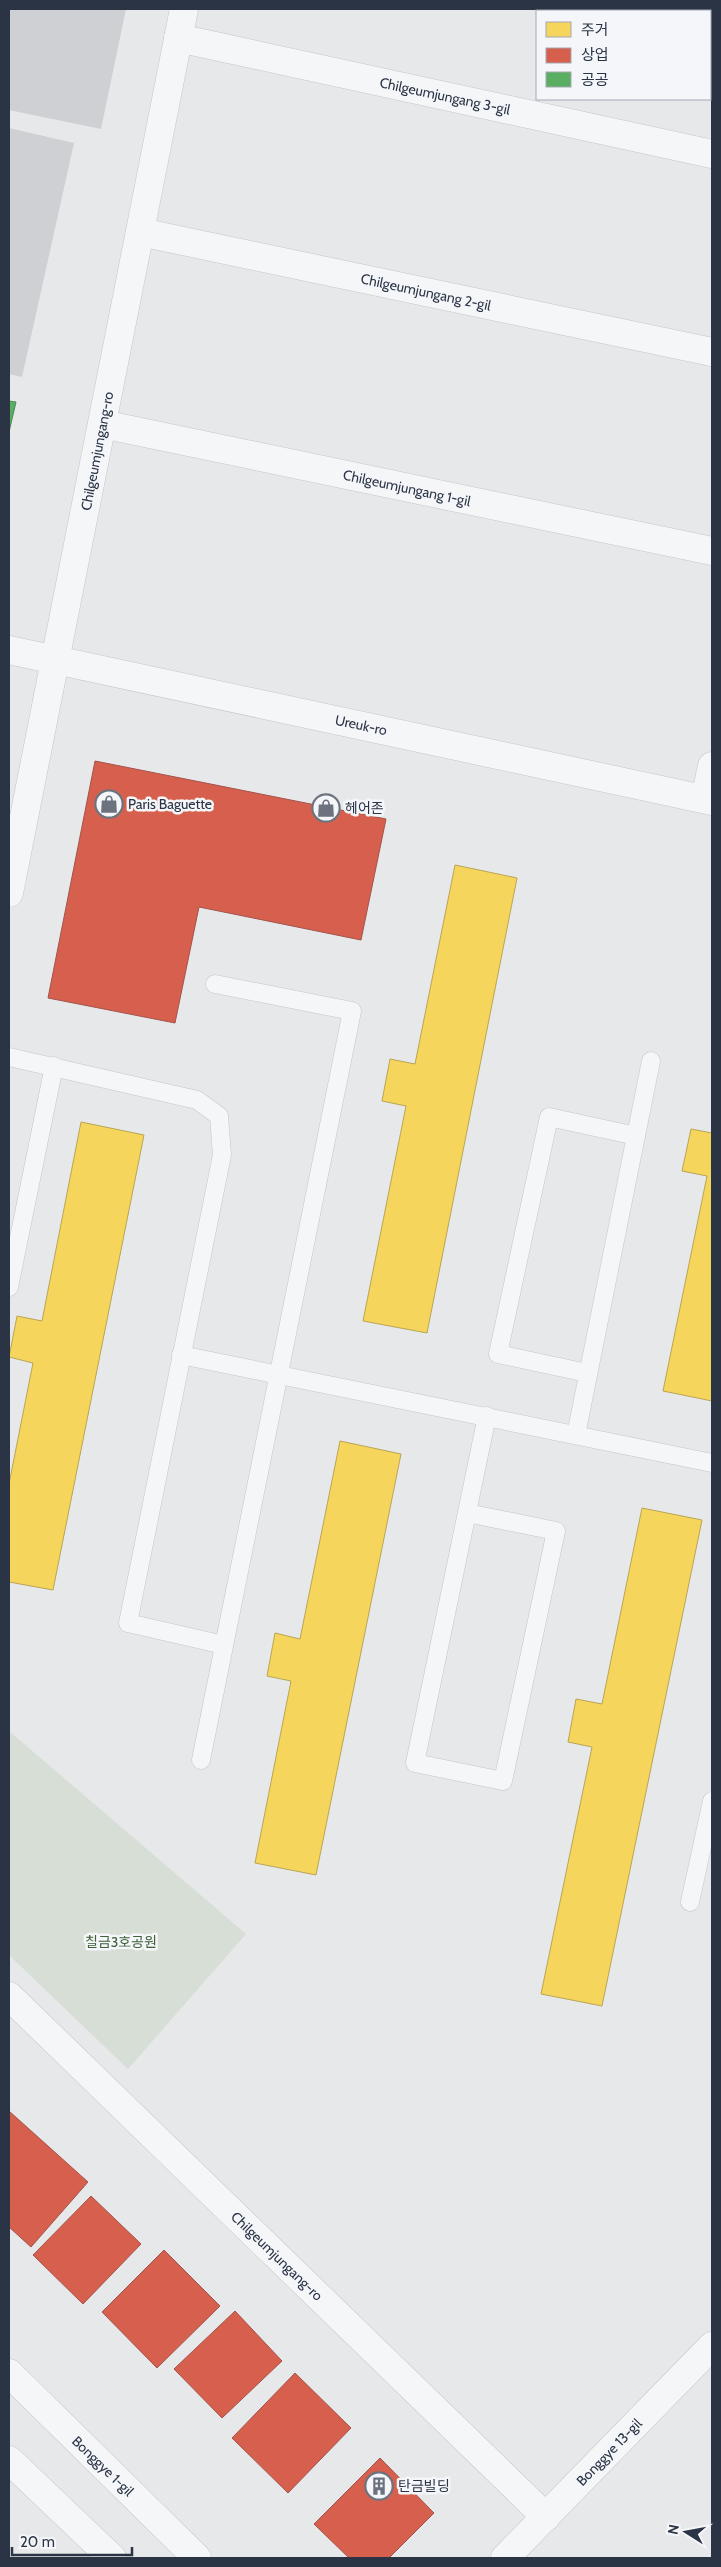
<svg xmlns="http://www.w3.org/2000/svg" width="721" height="2567" viewBox="0 0 721 2567" font-family="Cabin,'Noto Sans KR',sans-serif">
	<rect width="100%" height="100%" fill="#e6e8ea"/>
	<!-- green -->
	<polygon fill="#d6ded6" points="9,1731 246,1934 128,2069 9,1955"/>
	<!-- homes -->
	<g fill="#f6d55c" stroke="#b9a555">
		<polygon points="455,865 517,878 427,1333 363,1321 406,1106 382,1101 390,1059 415,1064"/>
		<polygon points="81,1122 144,1135 53,1590 9,1582 9,1484 33,1363 9,1357 17,1316 42,1321"/>
		<polygon points="691,1129 712,1133 712,1401 663,1391 707,1176 682,1171"/>
		<polygon points="340,1441 401,1454 316,1875 255,1863 291,1681 267,1676 275,1633 300,1639"/>
		<polygon points="642,1508 702,1520 602,2006 541,1994 592,1747 568,1742 576,1699 602,1704"/>
	</g>
	<!-- shops -->
	<g fill="#d6604d" stroke="#a3534b">
		<polygon points="95,761 386,819 361,940 199,907 175,1023 48,998"/>
		<polygon points="9,2111 88,2182 31,2247 9,2227"/>
		<polygon points="91,2196 141,2244 83,2304 33,2255"/>
		<polygon points="164,2250 220,2306 157,2368 102,2312"/>
		<polygon points="235,2311 282,2361 222,2418 174,2369"/>
		<polygon points="295,2373 351,2428 288,2493 232,2438"/>
		<polygon points="380,2458 434,2513 389,2558 349,2558 314,2524"/>
	</g>
	<!-- public -->
	<polygon fill="#5aae61" stroke="#4c8959" points="9,401 16,402 9,432"/>
	<!-- building -->
	<g fill="#ced0d3">
		<polygon points="9,9 126,9 101,129 9,110"/>
		<polygon points="9,128 74,143 22,377 9,374"/>
	</g>
	<g fill="none" stroke-linecap="round" stroke-linejoin="round">
		<!-- service casing -->
		<g stroke="#c4c6c8" stroke-width="19">
			<g id="service">
				<polyline points="9,1057 197,1100 219,1116 222,1155 128,1623 224,1645"/>
				<polyline points="9,1287 54,1066"/>
				<polyline points="181,1355 712,1463"/>
				<polyline points="587,1373 498,1354 549,1117 636,1136"/>
				<polyline points="576,1435 651,1061"/>
				<polyline points="467,1513 556,1531 503,1781 415,1763 487,1416"/>
				<polyline points="201,1760 352,1011 215,984"/>
				<polyline points="690,1902 712,1801"/>
			</g>
		</g>
		<!-- minor casing -->
		<g stroke="#c4c6c8" stroke-width="29">
			<g id="minor">
				<polyline points="178,38 712,154"/>
				<polyline points="140,232 712,352"/>
				<polyline points="102,424 712,551"/>
				<polyline points="9,650 712,801"/>
				<polyline points="705,799 712,766"/>
				<polyline points="9,893 184,9"/>
				<polyline points="9,1996 546,2517"/>
				<polyline points="9,2373 197,2558"/>
				<polyline points="9,2460 112,2558"/>
				<polyline points="505,2558 712,2346"/>
			</g>
		</g>
		<!-- service -->
		<use href="#service" stroke="#f5f6f7" stroke-width="18"/>
		<!-- minor -->
		<use href="#minor" stroke="#f5f6f7" stroke-width="28"/>
	</g>
	<!-- icons -->
	<defs>
		<g id="shop-ring" transform="scale(1.4375)"><circle r="9.5" fill="#f4f6f9" stroke="#6c737f" stroke-width="1.5"/><path d="M-5-2.5h2.3a2.7 3.5 0 0 1 5.4 0H5L5.5 6h-11ZM-1.5-2.5h3a1.5 2.3 0 0 0-3 0Z" fill="#6c737f"/></g>
		<g id="building-ring" transform="scale(1.4375)"><circle r="9.5" fill="#f4f6f9" stroke="#6c737f" stroke-width="1.5"/><path d="M-4-6H4V6H1V3H-1V6H-4ZM-2.5-4.3h1.7v1.8h-1.7ZM.8-4.3h1.7v1.8H.8ZM-2.5-1h1.7V.8h-1.7ZM.8-1h1.7V.8H.8Z" fill="#6c737f"/></g>
	</defs>
	<g fill-rule="evenodd">
		<use href="#shop-ring" x="109" y="804"/>
		<use href="#shop-ring" x="326" y="808"/>
		<use href="#building-ring" x="379" y="2486"/>
	</g>
	<g text-anchor="middle" stroke-width="5" stroke-linejoin="round" paint-order="stroke">
		<!-- street labels -->
		<g font-size="14" fill="#2b3445" stroke="#f4f6f9">
			<text transform="translate(445 96) rotate(12)" y="5">Chilgeumjungang 3-gil</text>
			<text transform="translate(426 292) rotate(12)" y="5">Chilgeumjungang 2-gil</text>
			<text transform="translate(97 451) rotate(-79)" y="5">Chilgeumjungang-ro</text>
			<text transform="translate(407 488) rotate(12)" y="5">Chilgeumjungang 1-gil</text>
			<text transform="translate(361 725) rotate(12)" y="5">Ureuk-ro</text>
			<text transform="translate(277 2256) rotate(44)" y="5">Chilgeumjungang-ro</text>
			<text transform="translate(609 2452) rotate(-46)" y="5">Bonggye 13-gil</text>
			<text transform="translate(103 2466) rotate(44)" y="5">Bonggye 1-gil</text>
		</g>
		<!-- poi labels -->
		<g font-size="14" fill="#2b3445" stroke="#f4f6f9" text-anchor="start">
			<text x="128" y="809">Paris Baguette</text>
			<text x="345" y="813">헤어존</text>
			<text x="398" y="2491">탄금빌딩</text>
		</g>
		<!-- park labels -->
		<g font-size="14" fill="#3f6138" stroke="#f4f6f9">
			<text x="121" y="1947">칠금3호공원</text>
		</g>
	</g>
	<!-- border -->
	<rect width="721" height="2567" fill="none" stroke="#2b3445" stroke-width="20"/>
	<!-- legend -->
	<rect x="536" y="10" width="175" height="90" fill="#f4f6f9" stroke="#a4a8b1"/>
	<rect x="546" y="22" width="25" height="15" fill="#f6d55c" stroke="#a4a8b1"/>
	<text x="581" y="35" font-size="15" fill="#2b3445">주거</text>
	<rect x="546" y="48" width="25" height="15" fill="#d6604d" stroke="#a4a8b1"/>
	<text x="581" y="60" font-size="15" fill="#2b3445">상업</text>
	<rect x="546" y="72" width="25" height="15" fill="#5aae61" stroke="#a4a8b1"/>
	<text x="581" y="85" font-size="15" fill="#2b3445">공공</text>
	<!-- north arrow -->
	<g transform="translate(686 2532) rotate(281)" stroke="#f4f6f9" stroke-width="4" paint-order="stroke">
	<path d="M0-4L9 19L0 12L-9 19Z" fill="#2b3445"/>
	<text y="-8" font-size="14" font-weight="bold" text-anchor="middle" fill="#2b3445">N</text>
	</g>
	<!-- scale -->
	<path d="M12 2547v8h120v-8" fill="none" stroke="#2b3445" stroke-width="2.5"/>
	<text x="20" y="2547" font-size="15" fill="#2b3445" stroke="#f4f6f9" stroke-width="4" paint-order="stroke">20 m</text>
</svg>
